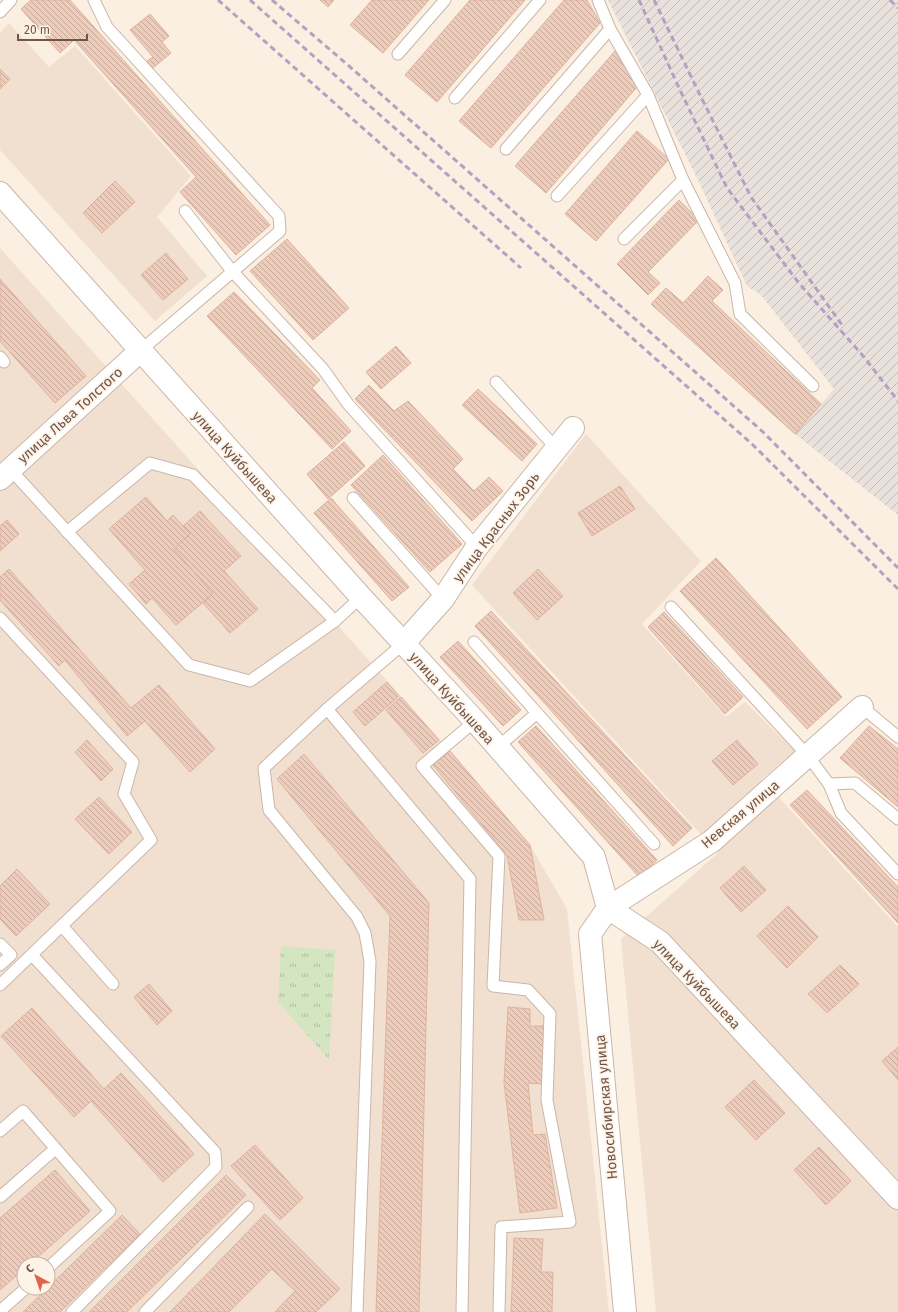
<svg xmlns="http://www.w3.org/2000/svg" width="898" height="1312" viewBox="0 0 898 1312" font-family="'Fira Sans',sans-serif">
	<defs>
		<pattern id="industrial-furrows" width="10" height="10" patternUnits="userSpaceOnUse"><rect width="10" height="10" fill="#e9e2dc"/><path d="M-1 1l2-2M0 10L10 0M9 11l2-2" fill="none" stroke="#c1bab4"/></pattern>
		<pattern id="grass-tufts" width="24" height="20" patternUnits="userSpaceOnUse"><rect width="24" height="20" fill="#d3e6c1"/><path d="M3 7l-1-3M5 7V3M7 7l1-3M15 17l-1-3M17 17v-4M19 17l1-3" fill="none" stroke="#b0bd9f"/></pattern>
		<pattern id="building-back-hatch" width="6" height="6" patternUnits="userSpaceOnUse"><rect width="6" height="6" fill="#ecb"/><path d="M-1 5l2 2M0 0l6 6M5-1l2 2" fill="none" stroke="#c5a89a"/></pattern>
	</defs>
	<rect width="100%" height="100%" fill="#faefe1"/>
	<!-- residential -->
	<g fill="#f1e0d0" fill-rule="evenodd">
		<polygon points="9,23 49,67 75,46 191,176 157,217 207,276 155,321 0,150 0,33"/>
		<path d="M0,248l450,503 80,94 37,64 42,403h-609zM24,1264h24v24h-24z"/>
		<polygon points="586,434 701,561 642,624 726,717 745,702 795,751 762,779 898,927 898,1312 656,1312 621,939 718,853 472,585"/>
	</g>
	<!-- industrial -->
	<polygon fill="url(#industrial-furrows)" points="608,0 898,0 898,515 795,434 834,389 761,295 747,286 698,180"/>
	<!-- grass -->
	<polygon fill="url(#grass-tufts)" points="281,946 335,950 329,1060 278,1002"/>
	<!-- building -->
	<g fill="url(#building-back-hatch)" stroke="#dfb29c">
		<polygon points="31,0 70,0 270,225 236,255 180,192 196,177 74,40 60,53 21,9"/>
		<polygon points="320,0 334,0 328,7"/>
		<polygon points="372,0 429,0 383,53 350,25"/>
		<polygon points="470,0 525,0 437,102 405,75"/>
		<polygon points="564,0 587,0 600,23 491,148 459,121"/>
		<polygon points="150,14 169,36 162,42 171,53 153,68 147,61 153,57 130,30"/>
		<polygon points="615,51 637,87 546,193 515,166"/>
		<polygon points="0,69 10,79 0,89"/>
		<polygon points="637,131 669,159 596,241 565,214"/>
		<polygon points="115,181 135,202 102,233 83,213"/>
		<polygon points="679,200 699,220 648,272 660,283 648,295 617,264"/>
		<polygon points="287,239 349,308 313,340 250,271"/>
		<polygon points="166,253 188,279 163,300 141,275"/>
		<polygon points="708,276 723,290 712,301 821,404 795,434 651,304 666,288 683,303"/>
		<polygon points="0,279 86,376 55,403 0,341"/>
		<polygon points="234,292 320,380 312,388 351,431 332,449 207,316"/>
		<polygon points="396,346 411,363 381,389 366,372"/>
		<polygon points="369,385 394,411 408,401 463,459 453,469 474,491 489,477 503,491 472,521 355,399"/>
		<polygon points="478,389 537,444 522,461 462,405"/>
		<polygon points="344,442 365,466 328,499 307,474"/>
		<polygon points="383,455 462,544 430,572 351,485"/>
		<polygon points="620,486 635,509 592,536 578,513"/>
		<polygon points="146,497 167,521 173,515 190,534 174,549 213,594 176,625 152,598 146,604 129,584 145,570 109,529"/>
		<polygon points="331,498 409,587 392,601 314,513"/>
		<polygon points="200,511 241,556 224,571 258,609 230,633 203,603 213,594 174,549 190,534 183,526"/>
		<polygon points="7,520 19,534 0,551 0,526"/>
		<polygon points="716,558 842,697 807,729 680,591"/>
		<polygon points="9,569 131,708 159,685 215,749 190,772 145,721 127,736 65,660 59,666 0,600 0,577"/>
		<polygon points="538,569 563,596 537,620 513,593"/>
		<polygon points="491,611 692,828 673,846 475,626"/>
		<polygon points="664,612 743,697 725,714 648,627"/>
		<polygon points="458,641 521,710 503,726 440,657"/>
		<polygon points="387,682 399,696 365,726 353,712"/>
		<polygon points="401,697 439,740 423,753 386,710"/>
		<polygon points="536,726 657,860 639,877 518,742"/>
		<polygon points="869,726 898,749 898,807 840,758"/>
		<polygon points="87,740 113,769 101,781 75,752"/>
		<polygon points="737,740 758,764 733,785 712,761"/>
		<polygon points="450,751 530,845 544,920 519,920 507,855 433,765"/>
		<polygon points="304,754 429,903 419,1312 376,1312 390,916 277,779"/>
		<polygon points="807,790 898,887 898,923 790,805"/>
		<polygon points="99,797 132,832 109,854 75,819"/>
		<polygon points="744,866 766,890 741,912 720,888"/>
		<polygon points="17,869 50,904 16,936 0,919 0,886"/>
		<polygon points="788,906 818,937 787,968 757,936"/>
		<polygon points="840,965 859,984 827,1013 808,994"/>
		<polygon points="149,984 172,1011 157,1025 134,997"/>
		<polygon points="508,1007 530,1009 530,1026 545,1026 543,1084 528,1083 533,1135 545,1134 557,1208 520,1213 504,1083"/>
		<polygon points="32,1008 104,1089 121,1073 194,1154 163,1182 91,1101 74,1117 1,1036"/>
		<polygon points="898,1047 898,1080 882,1061"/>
		<polygon points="754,1080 785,1113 756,1140 725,1107"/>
		<polygon points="255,1145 303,1198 280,1220 231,1166"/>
		<polygon points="819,1147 851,1181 826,1205 794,1170"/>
		<polygon points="55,1170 90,1211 30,1264 24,1264 24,1269 0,1290 0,1218"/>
		<polygon points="226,1175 246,1195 127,1312 89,1312"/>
		<polygon points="265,1214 340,1289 316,1312 275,1312 295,1291 272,1269 229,1312 170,1312"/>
		<polygon points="122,1215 140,1234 60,1312 23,1312"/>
		<polygon points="514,1238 543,1239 541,1272 553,1272 552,1312 511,1312"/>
	</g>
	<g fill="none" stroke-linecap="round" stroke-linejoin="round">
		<!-- lane casing -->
		<g stroke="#cab6a9" stroke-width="13">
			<g id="lane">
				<polyline points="94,0 107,27 279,216 280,231 140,351"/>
				<polyline points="598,0 610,29 648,95 683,180 735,283 740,314 813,386"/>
				<polyline points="0,12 11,0"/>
				<polyline points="398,54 445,0"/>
				<polyline points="455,98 540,0"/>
				<polyline points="506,149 610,29"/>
				<polyline points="557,196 648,95"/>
				<polyline points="185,211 232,271 323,369 348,404 477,547"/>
				<polyline points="624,239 683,180"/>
				<polyline points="0,357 4,362"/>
				<polyline points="496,382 556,448"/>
				<polyline points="10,469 189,665 250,681 335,621 361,597"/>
				<polyline points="353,498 443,599"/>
				<polyline points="67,532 150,463 193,475 335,621"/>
				<polyline points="671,607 808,756 829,784 841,813 898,874"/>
				<polyline points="0,618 133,762 124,794 151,840 0,985"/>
				<polyline points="474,642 537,713"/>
				<polyline points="862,707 898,737"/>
				<polyline points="327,709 470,879 462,1312"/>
				<polyline points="475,721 422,766 499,856 493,986 528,990 550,1014 547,1100 570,1222 501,1227 499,1312"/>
				<polyline points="498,747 537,713 654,844"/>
				<polyline points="829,784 855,783 898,819"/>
				<polyline points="62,926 113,984"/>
				<polyline points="0,944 11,955 0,965"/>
				<polyline points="32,955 215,1152 216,1167 72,1312"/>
				<polyline points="0,1131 23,1111 110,1211 48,1268"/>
				<polyline points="0,1197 55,1149"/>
				<polyline points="0,1311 26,1288"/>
				<polyline points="145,1312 248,1207"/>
				<polyline points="357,1312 370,961 365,933 357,917 269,810 264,768 327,709 403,644"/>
			</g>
		</g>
		<!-- street casing -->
		<g stroke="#cab6a9" stroke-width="24">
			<g id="street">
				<polyline points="0,193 361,597 475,721 594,857 608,908 660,942 898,1198"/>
				<polyline points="0,479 140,351"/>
				<polyline points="403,644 443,599 477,547 573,428"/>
				<polyline points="625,1312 590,934 608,908 712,841 862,707"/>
			</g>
		</g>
		<!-- lane -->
		<use href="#lane" stroke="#fff" stroke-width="11"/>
		<!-- street -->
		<use href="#street" stroke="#fff" stroke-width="22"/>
		<!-- rail -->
		<g stroke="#b1a2c2" stroke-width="3" stroke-dasharray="6 4" stroke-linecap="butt">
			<polyline points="218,0 521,268"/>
			<polyline points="250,0 752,444 898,589"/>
			<polyline points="272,0 349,66 763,432 898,568"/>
			<polyline points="639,0 680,90 727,188 798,282 864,357 898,401"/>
			<polyline points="654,0 699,93 751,197 842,325"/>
			<polyline points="890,0 898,8"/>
		</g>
	</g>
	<g text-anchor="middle" stroke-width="3.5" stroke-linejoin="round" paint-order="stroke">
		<!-- street labels -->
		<g font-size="14" fill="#70554a" stroke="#fef3e7">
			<text transform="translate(70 415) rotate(-42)" y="5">улица Льва Толстого</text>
			<text transform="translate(235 457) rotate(48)" y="5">улица Куйбышева</text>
			<text transform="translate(496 527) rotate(-53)" y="5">улица Красных Зорь</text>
			<text transform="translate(452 698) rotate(48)" y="5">улица Куйбышева</text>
			<text transform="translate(740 814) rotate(-40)" y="5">Невская улица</text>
			<text transform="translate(697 984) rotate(46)" y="5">улица Куйбышева</text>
			<text transform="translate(606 1107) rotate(-95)" y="5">Новосибирская улица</text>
		</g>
	</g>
	<!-- north arrow -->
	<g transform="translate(36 1276) rotate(320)"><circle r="19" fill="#fef3e7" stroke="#c5b4a8"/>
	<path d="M0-3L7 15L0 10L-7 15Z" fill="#dd654e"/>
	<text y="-6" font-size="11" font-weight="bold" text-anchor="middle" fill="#70554a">С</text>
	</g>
	<!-- scale -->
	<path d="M18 34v6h69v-6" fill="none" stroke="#70554a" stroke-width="2"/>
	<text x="24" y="34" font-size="12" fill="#70554a" stroke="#fef3e7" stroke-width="3" paint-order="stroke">20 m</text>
</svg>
